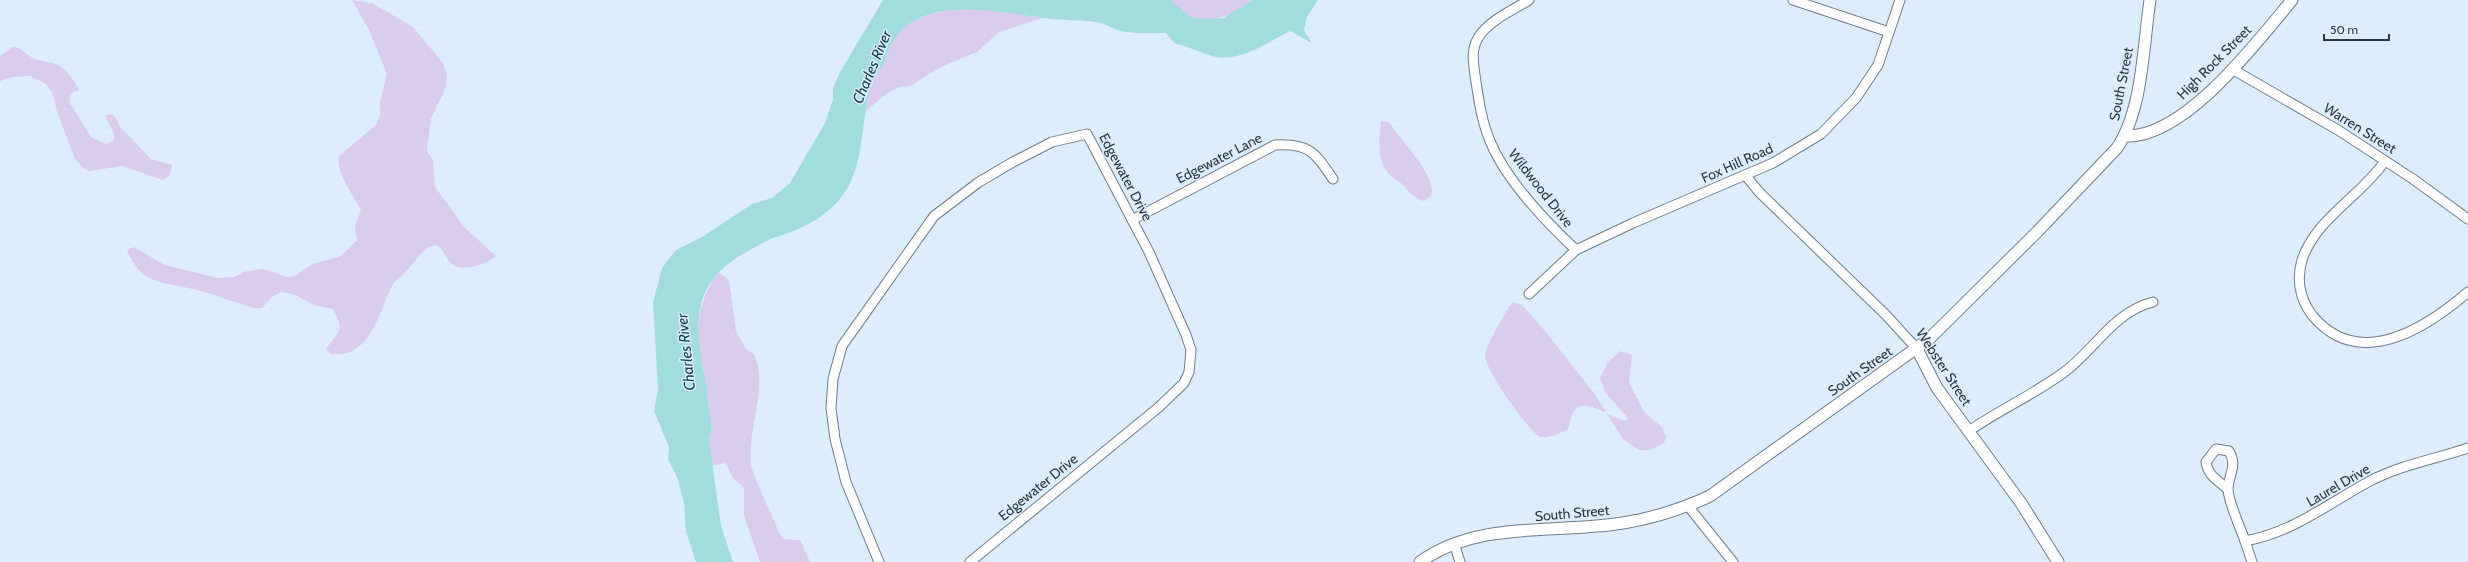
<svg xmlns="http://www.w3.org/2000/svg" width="2468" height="562" viewBox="0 0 2468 562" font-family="Cabin,sans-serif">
	<rect width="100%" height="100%" fill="#ddedfe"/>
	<!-- green -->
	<g fill="#dacced">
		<path d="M352,0l20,3 41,24 30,36 4,11 -1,13 -15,32 -4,32 6,9 2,27 30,41 31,28c-8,8 -37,18 -46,6 -6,-7 -6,-13 -14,-17l-7,2c-10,7 -17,18 -25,27 -4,4 -9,6 -11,10 -15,28 -21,75 -63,70l-4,-5c11,-17 20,-17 7,-40l-19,-4 -21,-11 -12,-2 -9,5 -10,11h-9c-19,-6 -37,-13 -56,-18 -31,-8 -57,-4 -70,-40l7,-3 31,18 53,13 16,-1 9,-5 20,-3 25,8 7,-1 17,-12 29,-8 16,-16 -2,-14 6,-16c-7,-14 -26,-39 -22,-54l37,-31 4,-9v-13l7,-29 -19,-46z"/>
		<path d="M1170,0h83c-14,12 -42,25 -61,18 -9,-3 -16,-12 -22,-18z"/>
		<path d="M962,8l30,2 51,8 -44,14 -22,20 -36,15 -31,19 -11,1 -13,7 -20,17c2,-13 4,-29 11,-41 3,-4 7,-7 9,-13 15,-42 37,-41 76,-49z"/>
		<path d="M12,47c9,0 12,6 19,10 8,5 17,4 25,7 11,5 18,16 23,26l-6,2 -4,6 1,5 21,34 15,7 7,-3 2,-5 -10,-20 5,-2 5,3 5,10 31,32 21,6 -2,10 -7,5 -41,-14 -33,5 -6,-3 -8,-9 -18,-47 -4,-18 -7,-10 -16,-8 -17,1 -13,4v-25z"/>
		<path d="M1381,121l8,1c8,14 51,57 42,74l-7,5c-11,-3 -15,-10 -22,-17 -3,-3 -7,-5 -10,-7 -16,-14 -13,-38 -11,-56z"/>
		<path d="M718,272l11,8 7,51 10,18 8,5c15,33 -7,74 -3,110 2,14 22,51 28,69l6,6 15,1 10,22h-50l-16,-46v-28l-11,-10 -7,-15 -14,3 -3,-26 3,-11c-3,-17 -4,-35 -7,-52 -9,-42 -12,-68 13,-105z"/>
		<path d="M1513,302l9,3 23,26 49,62 12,19c-12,-3 -27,-14 -34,3 -2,5 -2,10 -5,15 -8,3 -18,9 -26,7 -12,-4 -57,-69 -56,-82 1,-9 22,-47 28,-53z"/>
		<polygon points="1621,351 1632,355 1629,383 1645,413 1662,427 1666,437 1664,443 1650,450 1639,450 1623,439 1607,414 1626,421 1628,418 1605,392 1600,378 1608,362"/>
	</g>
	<!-- water -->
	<path fill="#a2dddc" d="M883,0h287l22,18 9,1 22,-1 30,-18h65l-11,17 -3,13 8,13 -22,-12c-23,12 -54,34 -81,24 -13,-4 -22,-9 -35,-12l-8,-10c-15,0 -31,1 -46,-2 -6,-2 -13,-6 -19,-8 -19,-4 -39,-2 -58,-5 -42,-6 -95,-18 -133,5 -12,8 -20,21 -24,34 -2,8 -10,17 -14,27 -12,34 -6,76 -27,108 -16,24 -42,37 -69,45 -12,4 -24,12 -35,18 -51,31 -46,71 -36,123 3,16 4,34 7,51l-3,11 12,86 12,36h-37l-10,-31 -2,-29 -7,-25 -9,-18 1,-12 -15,-36 4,-22 -5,-87 9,-34 14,-18 26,-13 50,-33 20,-6 18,-15 35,-60 8,-23v-12l7,-16z"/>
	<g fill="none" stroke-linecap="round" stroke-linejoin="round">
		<!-- minor casing -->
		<g stroke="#6f7d8c" stroke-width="11">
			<g id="minor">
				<path d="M1529,0c-16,10 -41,21 -51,38 -8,13 -4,29 -2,44 3,20 6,40 14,59 16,39 55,80 86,109"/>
				<polyline points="1793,0 1889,32"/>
				<polyline points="2232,69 2338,130 2413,179 2468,219"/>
				<path d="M2385,161c-24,35 -66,55 -82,96 -7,20 -4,41 9,58 46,56 112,15 156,-23"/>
				<polyline points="1746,176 1759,192 1886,315 1917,349"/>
				<path d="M1132,220l143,-75c35,-2 40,8 58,34"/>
				<polyline points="1529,294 1576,250 1633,223 1773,163 1821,134 1856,98 1878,65 1900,0"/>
				<path d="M1969,431c30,-21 64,-36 94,-58 31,-22 50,-61 90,-71"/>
				<path d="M2228,490c-9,-10 -20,-13 -22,-28l10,-13 13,2c9,15 -1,24 -1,39 1,13 12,37 17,51"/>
				<polyline points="1688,506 1733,562"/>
				<polyline points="1454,543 1460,562"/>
				<polyline points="879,562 846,482 835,439 831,408 833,379 842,346 934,216 979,182 1013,162 1052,142 1087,134 1149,252 1186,335 1191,350 1189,372 1184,383 1159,407 970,562"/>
				<path d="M2252,562l-7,-21c47,-8 84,-38 125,-60 30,-16 66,-22 98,-33"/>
			</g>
		</g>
		<!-- tertiary casing -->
		<g stroke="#6f7d8c" stroke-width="13">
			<g id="tertiary">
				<path d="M2125,136c59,3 132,-94 167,-136"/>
				<polyline points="1917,349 1937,388 2021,503 2058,562"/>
				<path d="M1420,562c58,-42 135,-28 203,-39 31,-5 59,-14 87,-27l219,-157 108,-107 80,-84c26,-39 26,-102 33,-148"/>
			</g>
		</g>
		<!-- minor -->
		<use href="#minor" stroke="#fff" stroke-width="9"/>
		<!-- tertiary -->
		<use href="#tertiary" stroke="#fff" stroke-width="11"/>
	</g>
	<g text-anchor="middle" stroke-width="3" stroke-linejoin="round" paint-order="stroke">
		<!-- street labels -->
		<g font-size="14" fill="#30363d" stroke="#ddedfe">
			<text transform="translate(2214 62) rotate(-45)" y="5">High Rock Street</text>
			<text transform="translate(2121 84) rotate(-79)" y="5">South Street</text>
			<text transform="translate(2360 128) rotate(32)" y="5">Warren Street</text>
			<text transform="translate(1219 158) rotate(-27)" y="5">Edgewater Lane</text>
			<text transform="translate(1737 163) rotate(-24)" y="5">Fox Hill Road</text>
			<text transform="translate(1126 177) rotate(62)" y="5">Edgewater Drive</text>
			<text transform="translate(1541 188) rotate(52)" y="5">Wildwood Drive</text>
			<text transform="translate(1944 367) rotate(57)" y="5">Webster Street</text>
			<text transform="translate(1860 371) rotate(-35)" y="5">South Street</text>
			<text transform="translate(2338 485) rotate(-30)" y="5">Laurel Drive</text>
			<text transform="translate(1038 487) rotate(-39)" y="5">Edgewater Drive</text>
			<text transform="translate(1572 513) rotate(-5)" y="5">South Street</text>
		</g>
		<!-- water labels -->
		<g font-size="15" font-style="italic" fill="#0f4645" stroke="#ddedfe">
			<text transform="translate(872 67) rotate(-67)" y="5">Charles River</text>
			<text transform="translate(686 352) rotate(-96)" y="5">Charles River</text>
		</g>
	</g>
	<!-- scale -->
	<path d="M2324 34v6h65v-6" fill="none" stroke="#30363d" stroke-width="2"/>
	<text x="2330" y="34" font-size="12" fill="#30363d" stroke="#ddedfe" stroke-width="3" paint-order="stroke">50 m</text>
</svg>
